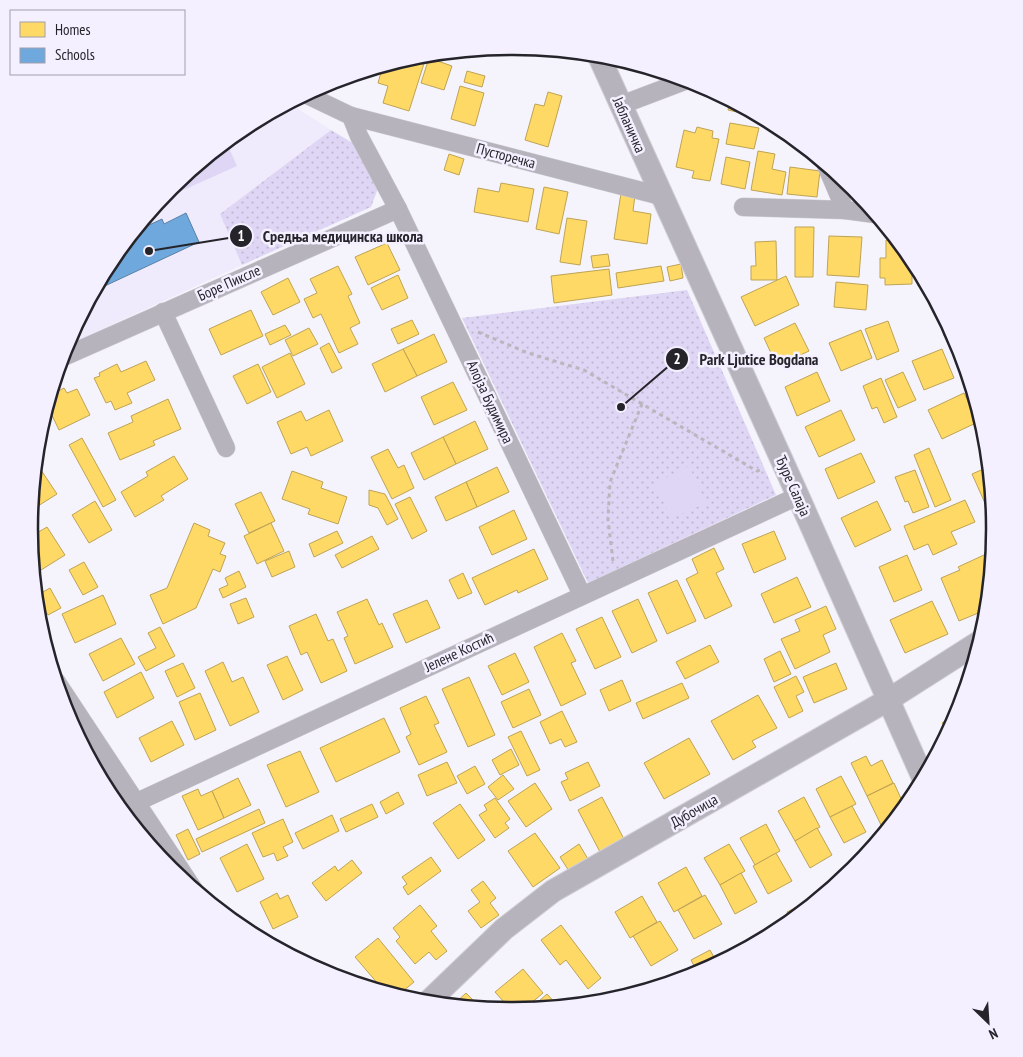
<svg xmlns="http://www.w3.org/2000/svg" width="1023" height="1057" viewBox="0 0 1023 1057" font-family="'PT Sans Narrow',sans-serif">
	<defs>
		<pattern id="green-dots" width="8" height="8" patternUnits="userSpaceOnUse" patternTransform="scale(1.25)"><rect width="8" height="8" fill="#ded6f4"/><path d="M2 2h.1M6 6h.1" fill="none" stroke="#beb8d1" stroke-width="1.8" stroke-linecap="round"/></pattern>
	</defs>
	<rect width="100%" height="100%" fill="#f5f4fc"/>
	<!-- built -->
	<polygon fill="#efebfc" points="289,103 331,130 220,214 242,265 65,346 110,260 170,187 244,127"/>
	<!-- green -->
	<g fill="url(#green-dots)">
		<polygon points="331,130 356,145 378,188 371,207 242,265 220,214"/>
		<polygon points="687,290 776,495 588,583 462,318"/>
	</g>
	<!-- pitch -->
	<g fill="#ded6f4">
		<polygon points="226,141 237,166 159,201 170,187"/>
		<polygon points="689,466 706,503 672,518 654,484"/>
	</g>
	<!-- homes -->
	<g fill="#ffd966" stroke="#bea354">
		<polygon points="427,54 409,111 383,103 388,86 378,83 383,65 394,68 396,62 418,55"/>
		<polygon points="429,58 452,66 444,90 421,83"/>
		<polygon points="467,71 485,76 482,87 464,82"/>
		<polygon points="460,86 484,93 475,126 451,119"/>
		<polygon points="548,92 562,96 548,147 525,140 535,104 544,106"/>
		<polygon points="730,101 759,116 759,117 728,110"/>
		<polygon points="730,123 759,128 754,149 726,144"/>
		<polygon points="697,127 713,131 712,138 719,139 710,181 692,178 694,171 676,167 684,130 695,133"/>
		<polygon points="758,151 775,154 772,169 786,172 782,195 751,190"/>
		<polygon points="449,154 464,159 459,175 444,170"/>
		<polygon points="726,157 750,162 745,189 721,184"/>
		<polygon points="790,167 820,171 817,197 787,194"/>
		<polygon points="501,183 534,189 528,222 474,212 478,188 499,192"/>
		<polygon points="544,187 568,192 559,234 536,229"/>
		<polygon points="621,193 635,195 633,211 651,214 647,244 614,239"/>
		<polygon points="567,218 587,221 580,265 560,262"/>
		<polygon points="795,227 814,227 813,277 795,277"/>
		<polygon points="829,236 862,237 859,277 827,275"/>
		<polygon points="886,240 896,240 912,259 912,284 885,285 885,278 880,278 880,258 886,258"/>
		<polygon points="776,241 777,280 751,280 751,266 756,266 755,242"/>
		<polygon points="387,243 400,270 368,285 355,257"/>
		<polygon points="608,254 610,266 593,268 591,256"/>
		<polygon points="681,264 683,278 670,281 667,267"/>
		<polygon points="338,266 352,294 348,296 360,323 350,328 358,344 339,353 321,314 313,318 304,299 317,293 310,279"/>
		<polygon points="661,266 664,281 618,288 616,273"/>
		<polygon points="609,269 612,295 554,303 551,276"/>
		<polygon points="919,272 927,287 918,286"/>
		<polygon points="398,275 408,298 382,310 371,288"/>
		<polygon points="786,276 799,305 755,326 741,297"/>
		<polygon points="288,278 300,302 273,315 261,292"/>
		<polygon points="836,282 868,285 866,310 834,307"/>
		<polygon points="251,310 263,336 221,355 209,329"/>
		<polygon points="412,320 419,334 398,344 391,329"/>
		<polygon points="888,321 899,351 877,360 865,329"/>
		<polygon points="946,322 954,338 944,336"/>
		<polygon points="795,323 809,351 777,366 764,338"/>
		<polygon points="285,325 291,335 270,345 265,334"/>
		<polygon points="309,328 318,344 293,356 285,340"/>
		<polygon points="861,330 872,358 841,371 829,343"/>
		<polygon points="434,334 447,362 417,376 403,349"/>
		<polygon points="329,343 342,368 332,373 320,348"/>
		<polygon points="403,349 417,376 385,392 372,364"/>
		<polygon points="942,349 954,378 924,390 912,361"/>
		<polygon points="290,353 305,384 277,398 262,367"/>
		<polygon points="146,361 155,380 127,393 132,403 115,410 111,401 106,403 94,378 100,376 99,373 117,364 121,372"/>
		<polygon points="258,364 271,392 247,404 233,376"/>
		<polygon points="817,372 830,401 797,416 785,387"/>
		<polygon points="903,372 916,400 898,408 885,380"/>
		<polygon points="881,378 897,417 884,423 877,407 872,409 863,386"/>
		<polygon points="453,382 467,410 434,425 421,397"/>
		<polygon points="64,388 67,393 77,389 90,415 59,430 47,405 50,395"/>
		<polygon points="964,393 978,422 942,439 928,410"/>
		<polygon points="168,399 181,429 153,441 155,445 120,460 108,433 133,422 131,416"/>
		<polygon points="329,410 343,441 311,456 307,447 291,454 277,422 301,411 306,421"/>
		<polygon points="841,410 855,440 819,457 805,427"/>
		<polygon points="42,421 47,432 38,436 38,434"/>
		<polygon points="475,421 488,449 456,464 443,437"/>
		<polygon points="443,437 456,464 424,480 411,453"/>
		<polygon points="82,438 116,500 103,507 69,445"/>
		<polygon points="929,448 951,500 935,507 914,455"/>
		<polygon points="388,449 398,468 404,465 414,488 392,499 371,457"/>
		<polygon points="861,453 875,482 838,499 825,469"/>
		<polygon points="174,456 188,479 161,496 164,500 135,517 121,492 148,476 146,472"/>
		<polygon points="35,461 57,494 30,511"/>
		<polygon points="497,467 509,492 477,507 466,482"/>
		<polygon points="988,467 993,521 972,474"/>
		<polygon points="915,470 929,507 913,513 908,501 905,502 895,477"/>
		<polygon points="292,471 323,482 321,488 347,497 338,524 308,514 310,509 282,499"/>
		<polygon points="466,482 477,507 446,521 435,497"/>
		<polygon points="369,490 385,494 398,519 387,525 378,508 369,505"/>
		<polygon points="261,492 275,521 249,533 235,504"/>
		<polygon points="410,497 427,531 412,539 395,504"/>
		<polygon points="965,500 975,522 951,532 957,544 933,555 928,544 914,550 904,526"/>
		<polygon points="95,501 112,530 89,543 72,515"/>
		<polygon points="877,501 891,530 855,547 841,518"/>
		<polygon points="514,510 527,539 492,555 479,527"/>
		<polygon points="194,523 210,530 208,536 225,543 220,554 226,556 220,572 213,569 196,608 163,624 150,595 167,588"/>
		<polygon points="271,523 284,551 257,564 244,536"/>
		<polygon points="47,527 65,555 33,575 30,537"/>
		<polygon points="337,531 343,543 314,557 309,544"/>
		<polygon points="774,531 786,559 754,573 742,544"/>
		<polygon points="372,536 379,549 342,568 335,555"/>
		<polygon points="714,548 724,569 716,573 732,606 705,619 686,579 698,573 692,559"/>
		<polygon points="534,549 548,579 518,593 517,590 485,605 472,578"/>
		<polygon points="289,551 295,567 272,577 265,561"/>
		<polygon points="986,554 991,566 987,602 980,605 983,611 959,621 941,578 960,570 958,567"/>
		<polygon points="907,555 922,590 894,602 879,567"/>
		<polygon points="84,562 98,587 83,595 69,570"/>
		<polygon points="239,571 246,587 223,598 219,589 228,585 225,578"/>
		<polygon points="463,573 472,593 458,599 449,580"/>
		<polygon points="797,577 811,607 774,623 761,594"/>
		<polygon points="677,580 696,621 667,634 648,593"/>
		<polygon points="50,588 61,608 48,615 36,596"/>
		<polygon points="103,595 116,624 75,643 62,614"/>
		<polygon points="246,598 254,617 238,624 230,604"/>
		<polygon points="367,599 379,625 382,623 393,647 355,664 344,638 348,636 337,612"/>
		<polygon points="638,599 657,641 632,653 612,611"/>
		<polygon points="427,600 440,628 406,643 393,614"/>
		<polygon points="932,601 948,634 905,653 890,620"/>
		<polygon points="826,606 836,629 823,635 830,652 795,669 781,639 800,631 795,620"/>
		<polygon points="316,614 328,641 333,639 347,671 321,683 307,652 301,655 289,626"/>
		<polygon points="602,617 621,657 595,669 576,629"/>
		<polygon points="160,627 175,656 146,671 138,657 156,648 148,633"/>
		<polygon points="562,633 576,661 571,663 586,694 561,706 534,647"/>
		<polygon points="121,638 135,664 103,681 89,654"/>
		<polygon points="710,645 719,662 685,679 676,662"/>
		<polygon points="780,651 791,674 774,682 764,659"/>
		<polygon points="515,653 529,682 502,695 488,666"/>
		<polygon points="287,656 303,690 283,700 267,665"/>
		<polygon points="223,662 232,682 243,677 259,712 230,726 205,671"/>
		<polygon points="183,663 195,688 177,697 165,671"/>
		<polygon points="836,663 847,689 814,703 803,677"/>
		<polygon points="141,672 154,698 117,718 104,692"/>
		<polygon points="796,676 804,692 796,696 803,711 789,718 774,687"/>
		<polygon points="469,677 495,735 468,747 442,689"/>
		<polygon points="622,680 631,701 609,711 600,690"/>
		<polygon points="682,683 689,698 643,719 636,703"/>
		<polygon points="529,689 541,715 513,728 501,702"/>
		<polygon points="200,693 216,730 195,740 179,702"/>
		<polygon points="758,695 777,728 752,741 756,747 733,760 711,721"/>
		<polygon points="426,696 439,723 434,725 447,752 419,765 406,737 411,734 400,708"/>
		<polygon points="562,711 577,742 565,747 561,739 550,744 540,722"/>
		<polygon points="958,711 957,714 948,731 942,723"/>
		<polygon points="384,718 400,752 336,782 320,748"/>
		<polygon points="172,721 184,745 151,762 139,738"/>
		<polygon points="521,731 540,770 527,776 508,737"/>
		<polygon points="689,738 710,774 664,799 644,763"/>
		<polygon points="84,749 97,768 96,769"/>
		<polygon points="511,749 519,765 500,775 492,760"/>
		<polygon points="300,751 319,792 286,807 267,765"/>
		<polygon points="866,756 871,766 882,760 893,783 867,796 851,763"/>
		<polygon points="447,762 457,783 427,796 418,775"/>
		<polygon points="588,762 600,786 570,801 561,782 568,779 565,773"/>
		<polygon points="475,766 485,784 467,794 457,776"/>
		<polygon points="97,771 107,784 104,786"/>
		<polygon points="503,775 514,789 498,800 488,787"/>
		<polygon points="841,776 856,804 830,817 816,789"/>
		<polygon points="238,778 251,805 224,818 212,791"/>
		<polygon points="535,783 552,809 526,827 508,801"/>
		<polygon points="894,783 903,803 895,807 898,815 892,822 882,827 867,796"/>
		<polygon points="198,789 201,796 212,791 224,818 198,830 182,796"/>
		<polygon points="398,792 404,804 386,814 380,802"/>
		<polygon points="602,797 624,839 600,852 578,810"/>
		<polygon points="804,797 820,827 795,841 778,811"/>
		<polygon points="495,798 510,819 505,823 509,828 495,838 479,815 487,810 484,805"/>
		<polygon points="372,804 378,817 346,832 340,819"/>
		<polygon points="460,804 485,840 458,859 433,823"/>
		<polygon points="852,806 866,832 844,843 830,817"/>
		<polygon points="259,809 265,823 202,852 196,839"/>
		<polygon points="332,815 339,831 303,849 295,833"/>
		<polygon points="283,819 293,842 283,847 288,856 277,861 274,853 263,857 252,833"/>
		<polygon points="766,824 780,851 755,865 740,838"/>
		<polygon points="817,828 832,855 810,868 795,841"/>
		<polygon points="188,829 200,854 188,860 176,835"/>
		<polygon points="535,833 560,868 533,887 508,851"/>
		<polygon points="247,844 264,879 237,892 220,858"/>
		<polygon points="579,844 588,859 569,871 560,857"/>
		<polygon points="729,844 745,871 720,885 704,858"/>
		<polygon points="776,853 792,881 768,894 753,866"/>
		<polygon points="431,857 441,871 408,895 403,887 407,884 402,877"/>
		<polygon points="352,860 362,873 326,901 312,883 335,866 338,871"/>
		<polygon points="686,867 702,896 674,912 658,883"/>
		<polygon points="741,873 757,902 735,914 720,885"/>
		<polygon points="483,881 496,898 490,903 499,915 481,928 468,911 480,902 471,890"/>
		<polygon points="277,893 280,899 288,895 298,917 273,929 260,902"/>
		<polygon points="825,893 791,921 787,912"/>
		<polygon points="705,895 722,924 694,939 678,910"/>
		<polygon points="642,896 657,922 630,938 615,912"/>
		<polygon points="420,905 437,926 431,931 447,951 436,960 429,952 415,964 396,941 400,937 393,928"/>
		<polygon points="660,921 678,950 651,966 633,936"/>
		<polygon points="561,925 601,978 588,989 566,960 560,965 541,940"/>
		<polygon points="775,927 777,931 739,952 737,947"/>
		<polygon points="378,938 414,982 397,996 385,992 355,957"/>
		<polygon points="710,950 717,963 698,973 691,960"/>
		<polygon points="523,969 543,993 523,1010 512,1011 495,992"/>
		<polygon points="663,981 664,984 643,991"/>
		<polygon points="466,993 478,1005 475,1008 453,1005"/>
		<polygon points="547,994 559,1007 530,1009"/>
		<polygon points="483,1003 489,1009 478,1008"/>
	</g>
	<!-- schools -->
	<polygon fill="#6fa8dc" stroke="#5980a7" points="186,213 199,242 94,291 110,260 144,219 147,226 162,219 164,224"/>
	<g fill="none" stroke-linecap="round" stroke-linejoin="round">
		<!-- minor casing -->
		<g stroke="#d1cfd6" stroke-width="19">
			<g id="minor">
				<polyline points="305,94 351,116 359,136 398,209 582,595"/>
				<polyline points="621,105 687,80"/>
				<polyline points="351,116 661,196"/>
				<polyline points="826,165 845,210 875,214"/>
				<polyline points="743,207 845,210"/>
				<polyline points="163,312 226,448"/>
				<polyline points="61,358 398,209"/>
				<polyline points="56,681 194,890"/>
				<polyline points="124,813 137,802 798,496"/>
			</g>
		</g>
		<!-- tertiary casing -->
		<g stroke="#d1cfd6" stroke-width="24">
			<g id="tertiary">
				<polyline points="598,54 798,496 923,778"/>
				<polyline points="427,1003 504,929 553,891 888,700 979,642"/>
			</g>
		</g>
		<!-- path -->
		<g stroke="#b9b7bd" stroke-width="3" stroke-dasharray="4 4" stroke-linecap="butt">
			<polyline points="478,332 528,353 584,370 757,471 763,469"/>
			<polyline points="613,561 608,520 610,482 642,404"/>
		</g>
		<!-- minor -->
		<use href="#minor" stroke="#b6b3bc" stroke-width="18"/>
		<!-- tertiary -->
		<use href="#tertiary" stroke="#b6b3bc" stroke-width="22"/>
	</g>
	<g text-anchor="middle" stroke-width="5" stroke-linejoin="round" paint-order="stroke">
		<!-- street labels -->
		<g font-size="15" fill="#26242b" stroke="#f4f0ff">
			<text transform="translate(629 125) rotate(66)" y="5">Јабланичка</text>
			<text transform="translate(506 156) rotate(15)" y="5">Пусторечка</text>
			<text transform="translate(229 283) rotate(-24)" y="5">Боре Пиксле</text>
			<text transform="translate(490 402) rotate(65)" y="5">Алојза Будимира</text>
			<text transform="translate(793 486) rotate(66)" y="5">Ђуре Салаја</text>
			<text transform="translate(459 652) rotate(-25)" y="5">Јелене Костић</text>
			<text transform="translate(694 811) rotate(-30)" y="5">Дубочица</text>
		</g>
	</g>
	<!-- crop -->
	<path d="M0 0H1023V1057H0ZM511 55H513A473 473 0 0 1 986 528V529A473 473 0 0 1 513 1002H511A473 473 0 0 1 38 529V528A473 473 0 0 1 511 55Z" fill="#f4f0ff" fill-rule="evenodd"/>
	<path fill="none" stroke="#26242b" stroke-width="2.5" d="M511 55H513A473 473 0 0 1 986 528V529A473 473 0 0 1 513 1002H511A473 473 0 0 1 38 529V528A473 473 0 0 1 511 55Z"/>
	<!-- callouts -->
	<path fill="none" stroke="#26242b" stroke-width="2" d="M149 251L241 236M621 407L677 359"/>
	<g fill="#26242b" stroke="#f4f0ff" stroke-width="2">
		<circle cx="149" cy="251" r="5"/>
		<circle cx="621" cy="407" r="5"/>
		<circle cx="241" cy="236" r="12"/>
		<circle cx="677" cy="359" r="12"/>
	</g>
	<g font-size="15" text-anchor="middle" font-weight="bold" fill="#fff">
		<text x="241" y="241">1</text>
		<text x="677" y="364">2</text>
	</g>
	<g font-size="16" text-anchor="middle" font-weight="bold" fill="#26242b" stroke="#f4f0ff" stroke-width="5" stroke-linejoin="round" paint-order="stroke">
		<text x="343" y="242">Средња медицинска школа</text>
		<text x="759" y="365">Park Ljutice Bogdana</text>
	</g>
	<!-- legend -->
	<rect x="10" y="10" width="175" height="65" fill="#f4f0ff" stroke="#a29eaa"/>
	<rect x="20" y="22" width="25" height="15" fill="#ffd966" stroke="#a29eaa"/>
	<text x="55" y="35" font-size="15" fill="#26242b">Homes</text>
	<rect x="20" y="48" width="25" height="15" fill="#6fa8dc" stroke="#a29eaa"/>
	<text x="55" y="60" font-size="15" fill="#26242b">Schools</text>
	<!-- north arrow -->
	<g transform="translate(988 1022) rotate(155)" stroke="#f4f0ff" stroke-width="4" paint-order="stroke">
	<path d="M0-4L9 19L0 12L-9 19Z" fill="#26242b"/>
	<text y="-8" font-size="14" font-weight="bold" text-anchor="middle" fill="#26242b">N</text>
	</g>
</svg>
